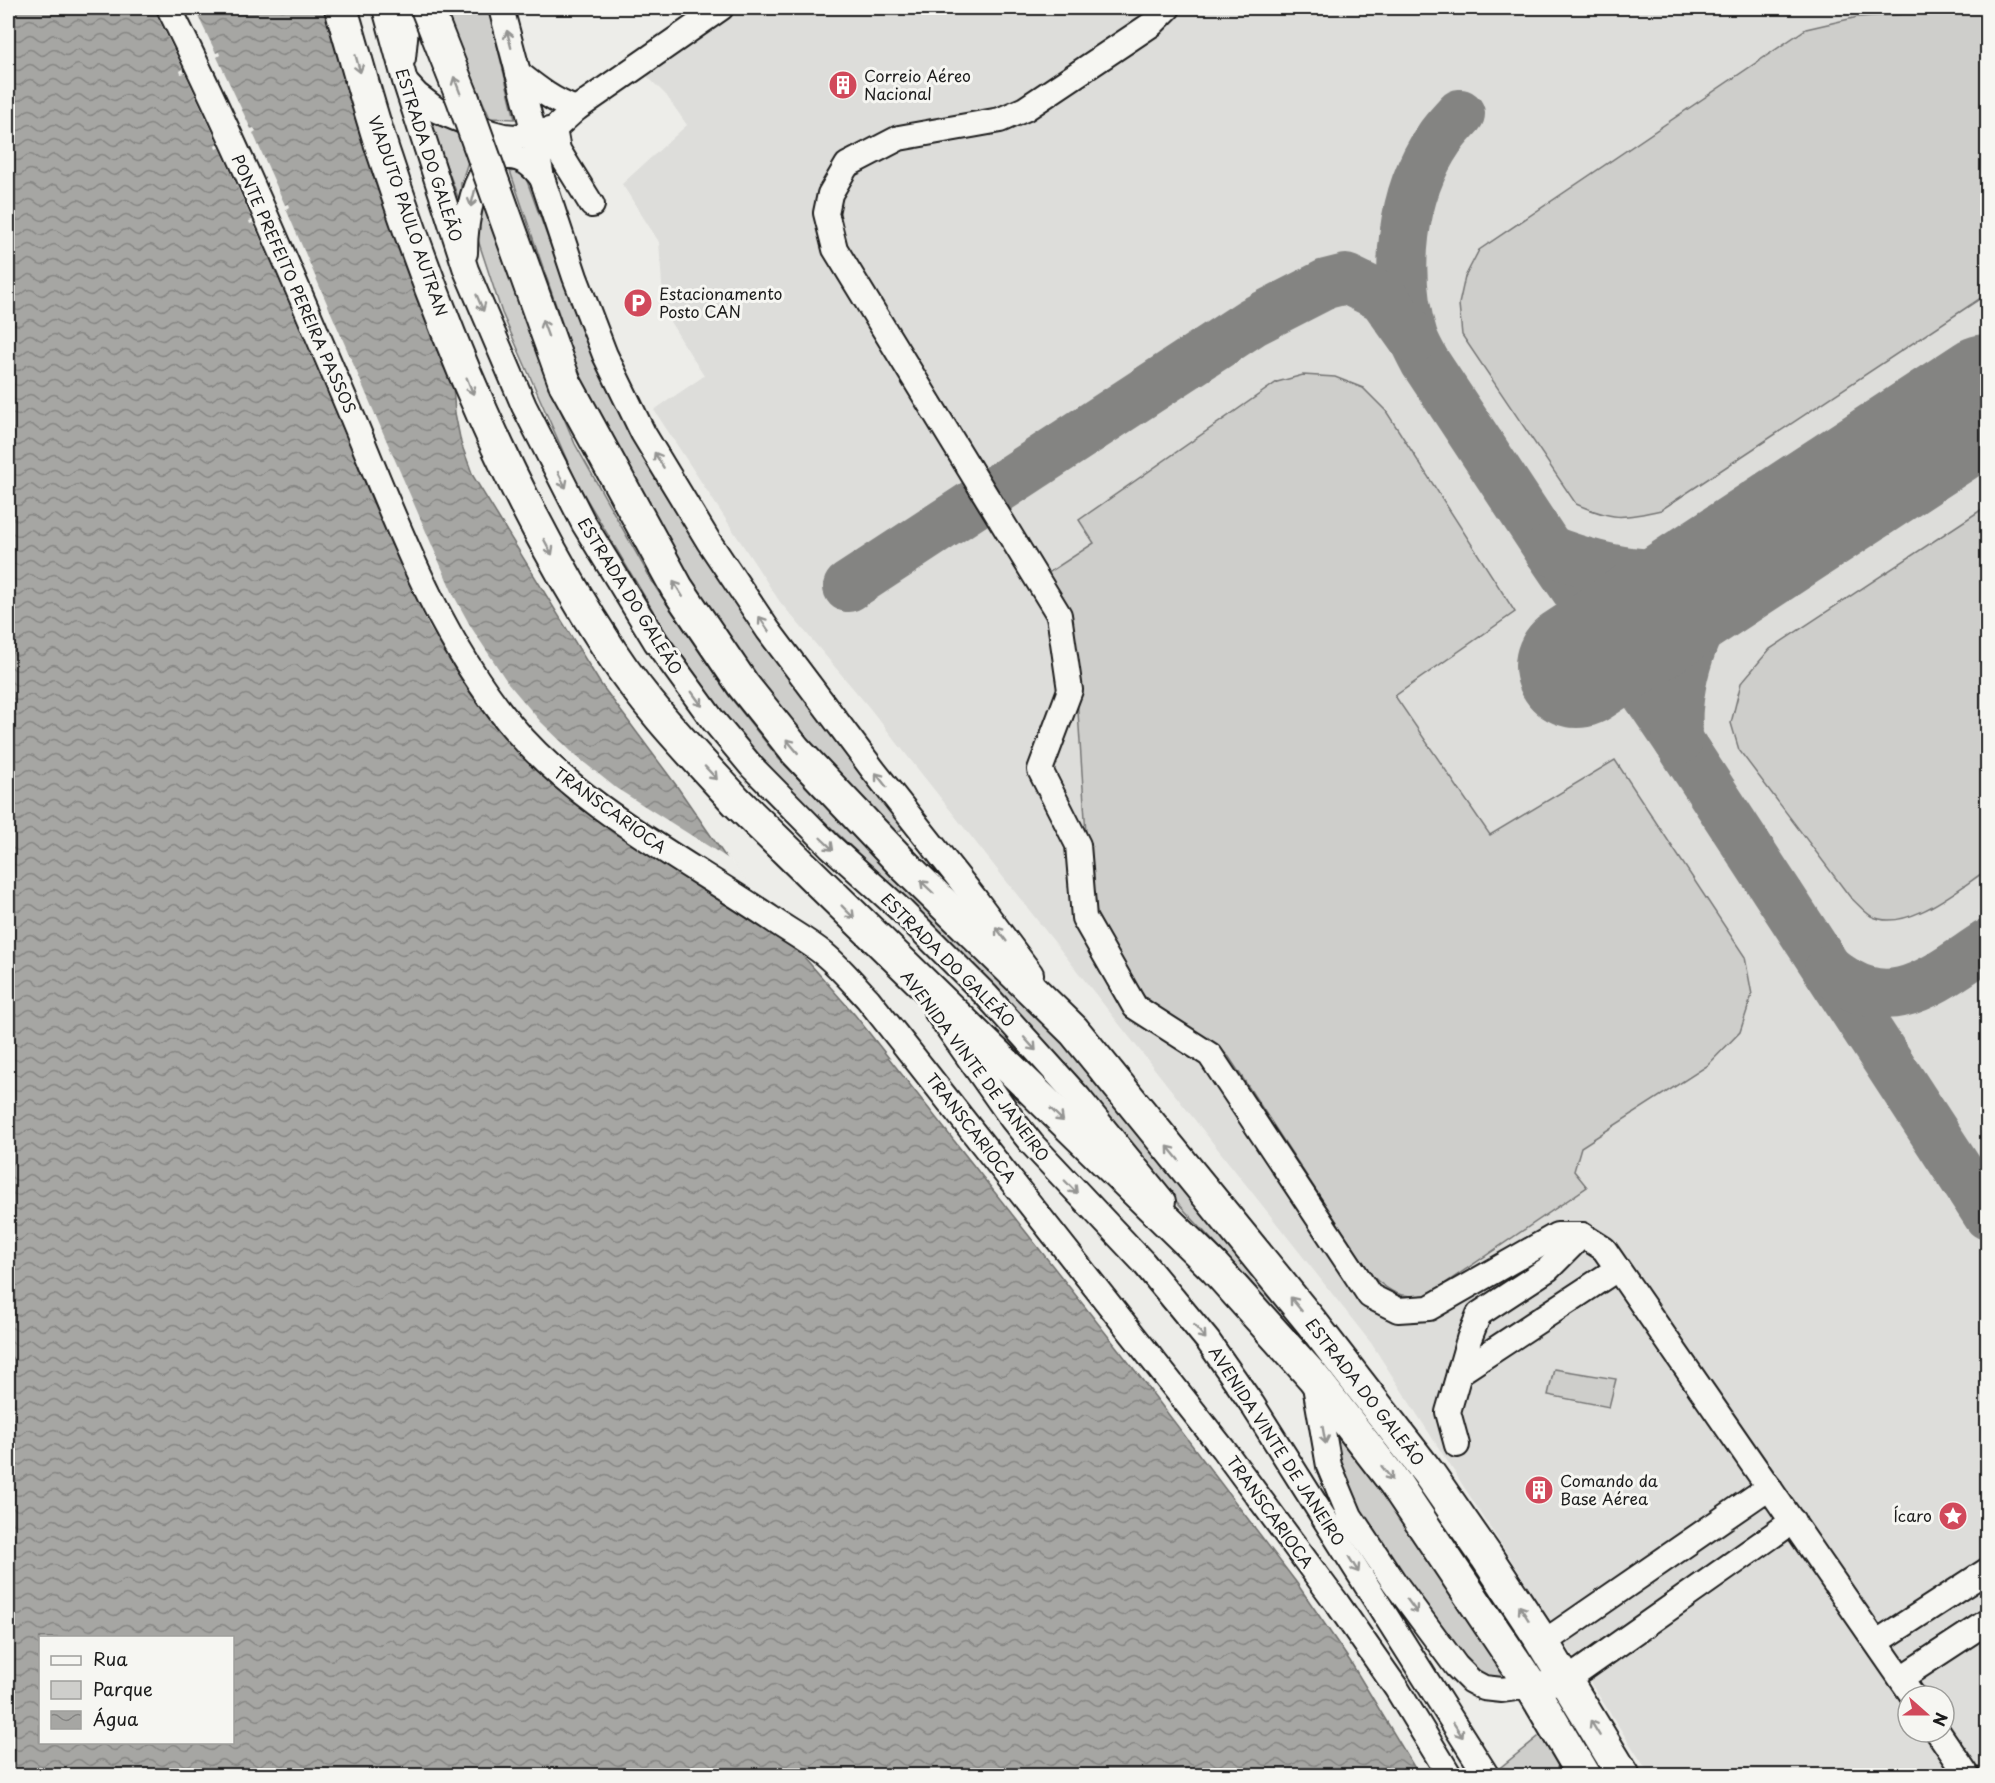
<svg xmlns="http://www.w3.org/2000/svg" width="1995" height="1783" viewBox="0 0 1995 1783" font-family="'Playpen Sans',sans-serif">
	<defs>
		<pattern id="water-waves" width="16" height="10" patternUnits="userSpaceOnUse" patternTransform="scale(1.5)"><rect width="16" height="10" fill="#a6a6a3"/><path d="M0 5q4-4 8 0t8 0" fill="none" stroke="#868684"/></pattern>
	</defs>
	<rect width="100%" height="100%" fill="#edede9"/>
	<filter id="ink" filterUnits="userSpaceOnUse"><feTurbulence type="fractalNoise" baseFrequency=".0167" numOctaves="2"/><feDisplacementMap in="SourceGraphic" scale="12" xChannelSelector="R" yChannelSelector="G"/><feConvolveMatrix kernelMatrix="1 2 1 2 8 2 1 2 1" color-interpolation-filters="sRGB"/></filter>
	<g filter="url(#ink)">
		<!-- built -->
		<path fill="#ddddda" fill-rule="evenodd" d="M745,8h1242v1767h-337l-279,-432 -503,-637 -88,-104 -126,-192 50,-34 -40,-64 -5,-70 -37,-58 65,-59 -21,-30 -19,-19zM1908,1696h36v36h-36z"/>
		<!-- green -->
		<g fill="#cececb" stroke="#757574" stroke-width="1.5">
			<polygon points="442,8 488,8 515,119 490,118"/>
			<path d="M1987,9v285l-326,216c-39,9 -48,10 -85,-6l-114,-169 -3,-31 6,-27 14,-27 327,-221 52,-12z"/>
			<polygon points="432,116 463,137 469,159 461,183 461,205 428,117"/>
			<polygon points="510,171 521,171 527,181 584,337 677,510 905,826 896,834 778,710 705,611 585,390"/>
			<polygon points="483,197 549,383 575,444 656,588 730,697 779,759 863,845 987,959 1070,1044 1338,1379 1392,1449 1442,1518 1516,1637 1322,1368 1250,1281 1186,1212 1084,1098 961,955 902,895 777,776 720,708 668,636 577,483 502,313 475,231"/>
			<path d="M1303,375l32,2 28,11 23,23 129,201 -120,84 95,139 125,-75 130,197 7,38 -12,37 -33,34 -126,81 -7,24 13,16 -159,108c-27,3 -35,0 -56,-19l-143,-219 -16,-15 -30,-17 -39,-29 -27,-34 -20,-37 -7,-30 -17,-260 -6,-23 -19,-39 46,-30 -15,-23 198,-138z"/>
			<path d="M1987,506v364c-28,18 -81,64 -116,46 -7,-4 -14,-13 -21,-19l-111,-147 -8,-27 10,-40 29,-34z"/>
			<polygon points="1554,1369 1616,1379 1609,1407 1548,1395"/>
			<polygon points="1329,1426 1381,1492 1509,1677 1490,1682 1460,1660 1348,1494"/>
			<polygon points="1548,1729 1572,1775 1499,1775 1496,1771"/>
		</g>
		<!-- water -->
		<path fill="url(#water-waves)" stroke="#6f6f6d" stroke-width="1.5" fill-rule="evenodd" d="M8,8h333l111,364 3,41 6,30 12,33 127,207 76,102 84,122 95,108 282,358 159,209 54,79 69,114 -1411,1zM40,1638h192v104h-192z"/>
		<!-- pier -->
		<polygon fill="#edede9" points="153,8 194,8 216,53 219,52 220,55 217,57 251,129 254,128 256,131 253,133 285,205 288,204 289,207 286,209 454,596 471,627 508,683 540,721 576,756 616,788 732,861 762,905 811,960 809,961 761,922 498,727 470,691 429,627 407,581 267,253 253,223 250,224 249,221 252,220 220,148 216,149 215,146 218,144 185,73 181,74 180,71 183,69"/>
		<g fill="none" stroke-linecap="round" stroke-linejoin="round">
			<!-- taxiway -->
			<g stroke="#848482" stroke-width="50">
				<path d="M1460,114c-7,8 -15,16 -21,25 -38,55 -46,135 -26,198 3,9 8,17 12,25l124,188 129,190 310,475"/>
				<path d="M1549,550c58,22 126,37 186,9 14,-7 27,-16 40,-23"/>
				<polyline points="848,587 1252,322 1326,284 1346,279 1383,297 1413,339"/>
				<path d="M1678,740c0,-11 -1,-22 0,-32 5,-59 34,-120 79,-158"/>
				<path d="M1829,970c61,51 105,9 159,-26"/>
			</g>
			<!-- runway -->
			<polyline stroke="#848482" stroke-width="124" points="1577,666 1988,396"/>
			<!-- minor casing -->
			<g stroke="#1c1c1c" stroke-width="28">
				<g id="minor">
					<path d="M169,8c66,132 124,269 182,406 45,107 85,220 160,311 68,82 174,135 261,194 17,12 36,22 52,35 16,13 30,30 44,45l355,450 114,154 60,86 53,87"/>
					<polyline points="385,8 405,81 466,270 524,406 584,524 656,642 712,719 752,767 830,846 902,911 987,996 1079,1098 1163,1201"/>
					<polyline points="501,8 534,133 542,178 575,277 605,355 643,433 709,542 768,630 874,771 976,900 1031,974"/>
					<polyline points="1168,8 1152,24 1025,109 1000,120 899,138 847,165 830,194 826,213 835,249 1059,615 1070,690 1040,770 1078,845 1084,918 1135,1007 1210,1055 1370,1296 1398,1310 1429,1308 1557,1235 1582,1235 1604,1249 1913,1696"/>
					<polyline points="403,58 406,28 412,8"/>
					<path d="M518,73c19,15 35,28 58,36"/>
					<polyline points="406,83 417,95 438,111 492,133 504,136 515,137 554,129 576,109 721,8"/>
					<polyline points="554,129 558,150 592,205"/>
					<path d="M465,253c0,-27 7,-94 42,-96 15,-1 27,10 35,21"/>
					<polyline points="936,1011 1012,1119 1032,1144 1143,1262 1208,1341 1252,1404 1487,1776"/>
					<polyline points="1459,1373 1617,1269"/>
					<polyline points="1314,1380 1329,1466 1350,1516 1394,1582 1456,1666 1471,1681 1484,1688 1502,1690 1566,1681 1793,1521"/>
					<polyline points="1457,1445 1448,1412 1469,1339 1479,1314 1548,1269 1582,1235"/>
					<polyline points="1877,1642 1988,1570"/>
					<polyline points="1543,1643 1769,1487"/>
					<polyline points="1901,1678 1988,1621"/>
					<polyline points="1938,1732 1968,1776"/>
				</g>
			</g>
			<!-- major casing -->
			<g stroke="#1c1c1c" stroke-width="36">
				<g id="major">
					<path d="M341,8c15,50 28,102 45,152 56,171 126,341 225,492 36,55 82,102 125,149l478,466 99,110 82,106 136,203 53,90"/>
					<polyline points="565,383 677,588 743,685 795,750 906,867 1074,1031 1312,1323 1429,1474 1486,1556 1538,1635 1624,1776"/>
				</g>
			</g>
			<!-- minor -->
			<use href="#minor" stroke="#f6f6f2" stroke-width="24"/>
			<!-- major -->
			<use href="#major" stroke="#f6f6f2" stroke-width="32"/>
			<!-- major-bridge casing -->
			<g stroke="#1c1c1c" stroke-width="36" stroke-linecap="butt">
				<polyline id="major-bridge" points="427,8 463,99 565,383"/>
			</g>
			<!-- major-bridge -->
			<use href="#major-bridge" stroke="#f6f6f2" stroke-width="32"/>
		</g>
		<!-- one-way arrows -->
		<defs><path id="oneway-shaft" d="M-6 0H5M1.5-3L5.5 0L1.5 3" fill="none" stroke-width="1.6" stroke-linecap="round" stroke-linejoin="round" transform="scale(1.5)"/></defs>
		<g stroke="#949492">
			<use href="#oneway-shaft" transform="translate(509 39) rotate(-104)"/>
			<use href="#oneway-shaft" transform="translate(358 64) rotate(74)"/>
			<use href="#oneway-shaft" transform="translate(457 85) rotate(-111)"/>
			<use href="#oneway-shaft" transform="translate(473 198) rotate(104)"/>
			<use href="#oneway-shaft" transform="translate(480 303) rotate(67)"/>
			<use href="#oneway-shaft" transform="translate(545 328) rotate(-110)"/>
			<use href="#oneway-shaft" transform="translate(470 386) rotate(68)"/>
			<use href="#oneway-shaft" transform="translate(659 460) rotate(-121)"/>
			<use href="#oneway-shaft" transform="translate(562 480) rotate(63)"/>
			<use href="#oneway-shaft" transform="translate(548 547) rotate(62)"/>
			<use href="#oneway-shaft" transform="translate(678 589) rotate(-122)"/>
			<use href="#oneway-shaft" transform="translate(764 624) rotate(-124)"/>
			<use href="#oneway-shaft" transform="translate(697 699) rotate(54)"/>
			<use href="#oneway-shaft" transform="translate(792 746) rotate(-130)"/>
			<use href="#oneway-shaft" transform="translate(711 773) rotate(47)"/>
			<use href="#oneway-shaft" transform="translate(881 780) rotate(-128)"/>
			<use href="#oneway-shaft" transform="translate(827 844) rotate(44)"/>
			<use href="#oneway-shaft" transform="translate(927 887) rotate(-136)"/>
			<use href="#oneway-shaft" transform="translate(848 912) rotate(45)"/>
			<use href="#oneway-shaft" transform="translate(1001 934) rotate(-127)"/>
			<use href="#oneway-shaft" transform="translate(1030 1044) rotate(48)"/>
			<use href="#oneway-shaft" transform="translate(1057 1115) rotate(44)"/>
			<use href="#oneway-shaft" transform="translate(1173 1153) rotate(-129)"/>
			<use href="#oneway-shaft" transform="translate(1071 1187) rotate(46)"/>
			<use href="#oneway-shaft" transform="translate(1296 1304) rotate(-129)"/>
			<use href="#oneway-shaft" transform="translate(1200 1332) rotate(50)"/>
			<use href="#oneway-shaft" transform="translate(1324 1435) rotate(80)"/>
			<use href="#oneway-shaft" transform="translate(1387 1473) rotate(52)"/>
			<use href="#oneway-shaft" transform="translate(1354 1565) rotate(58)"/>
			<use href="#oneway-shaft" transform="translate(1412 1606) rotate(54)"/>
			<use href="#oneway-shaft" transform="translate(1524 1613) rotate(-123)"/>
			<use href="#oneway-shaft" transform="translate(1595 1728) rotate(-121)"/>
			<use href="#oneway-shaft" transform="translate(1458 1730) rotate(57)"/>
		</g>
	</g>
	<!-- icons -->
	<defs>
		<g id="building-disc" transform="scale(1.5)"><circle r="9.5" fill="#d1495b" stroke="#f6f6f2"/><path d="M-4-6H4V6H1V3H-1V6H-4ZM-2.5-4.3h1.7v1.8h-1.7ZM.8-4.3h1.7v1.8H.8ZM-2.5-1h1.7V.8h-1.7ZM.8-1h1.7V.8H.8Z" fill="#fff"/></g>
		<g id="parking-disc" transform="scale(1.5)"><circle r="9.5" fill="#d1495b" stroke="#f6f6f2"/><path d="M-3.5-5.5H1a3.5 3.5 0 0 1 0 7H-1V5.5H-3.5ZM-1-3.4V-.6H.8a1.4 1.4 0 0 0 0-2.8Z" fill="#fff"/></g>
		<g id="sight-disc" transform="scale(1.5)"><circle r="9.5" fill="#d1495b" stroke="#f6f6f2"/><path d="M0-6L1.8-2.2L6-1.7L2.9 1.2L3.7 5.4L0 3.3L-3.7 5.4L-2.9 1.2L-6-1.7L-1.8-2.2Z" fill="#fff"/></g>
	</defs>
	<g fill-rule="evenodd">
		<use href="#building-disc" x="843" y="85"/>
		<use href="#parking-disc" x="638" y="303"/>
		<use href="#building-disc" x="1539" y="1490"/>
		<use href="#sight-disc" x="1953" y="1516"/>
	</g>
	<g text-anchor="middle" stroke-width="6" stroke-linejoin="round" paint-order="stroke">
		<!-- poi labels -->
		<g font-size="16" fill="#1c1c1c" stroke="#f6f6f2" text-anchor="start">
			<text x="864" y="82">Correio Aéreo<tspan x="864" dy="18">Nacional</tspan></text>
			<text x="659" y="300">Estacionamento<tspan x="659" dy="18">Posto CAN</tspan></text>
			<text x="1560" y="1487">Comando da<tspan x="1560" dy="18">Base Aérea</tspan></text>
			<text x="1932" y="1522" text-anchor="end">Ícaro</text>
		</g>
		<!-- street labels -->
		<g font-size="16" fill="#1c1c1c" stroke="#f6f6f2">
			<text transform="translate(429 155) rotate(72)" y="6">ESTRADA DO GALEÃO</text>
			<text transform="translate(408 216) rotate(71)" y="6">VIADUTO PAULO AUTRAN</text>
			<text transform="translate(294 284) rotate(66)" y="6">PONTE PREFEITO PEREIRA PASSOS</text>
			<text transform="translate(630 596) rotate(58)" y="6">ESTRADA DO GALEÃO</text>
			<text transform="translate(610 810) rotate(36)" y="6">TRANSCARIOCA</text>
			<text transform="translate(948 960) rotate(45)" y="6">ESTRADA DO GALEÃO</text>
			<text transform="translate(975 1066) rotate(53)" y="6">AVENIDA VINTE DE JANEIRO</text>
			<text transform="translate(971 1128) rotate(52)" y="6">TRANSCARIOCA</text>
			<text transform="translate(1365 1392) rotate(52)" y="6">ESTRADA DO GALEÃO</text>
			<text transform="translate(1277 1446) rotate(57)" y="6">AVENIDA VINTE DE JANEIRO</text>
			<text transform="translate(1270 1512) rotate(54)" y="6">TRANSCARIOCA</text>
		</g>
	</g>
	<!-- margin -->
	<rect width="1995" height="1783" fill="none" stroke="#f6f6f2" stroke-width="30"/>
	<rect x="15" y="15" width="1965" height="1753" fill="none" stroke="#1c1c1c" stroke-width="2" filter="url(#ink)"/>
	<!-- legend -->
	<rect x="39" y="1636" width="195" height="108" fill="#f6f6f2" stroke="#9f9f9c" stroke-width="1.5"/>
	<rect x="51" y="1656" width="30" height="9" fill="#f6f6f2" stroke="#9f9f9c" stroke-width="1.5"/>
	<text x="93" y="1666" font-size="18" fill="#1c1c1c">Rua</text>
	<rect x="51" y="1681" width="30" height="18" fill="#cececb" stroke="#9f9f9c" stroke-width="1.5"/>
	<text x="93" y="1696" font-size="18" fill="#1c1c1c">Parque</text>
	<rect x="51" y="1711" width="30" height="18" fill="url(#water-waves)" stroke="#9f9f9c" stroke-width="1.5"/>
	<text x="93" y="1726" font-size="18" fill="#1c1c1c">Água</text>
	<!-- north arrow -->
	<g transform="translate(1926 1714) rotate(111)"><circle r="28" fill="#f6f6f2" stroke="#9f9f9c" stroke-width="1.5"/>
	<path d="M0-4.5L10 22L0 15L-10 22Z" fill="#d1495b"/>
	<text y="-9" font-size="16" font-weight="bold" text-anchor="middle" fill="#1c1c1c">N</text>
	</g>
</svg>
